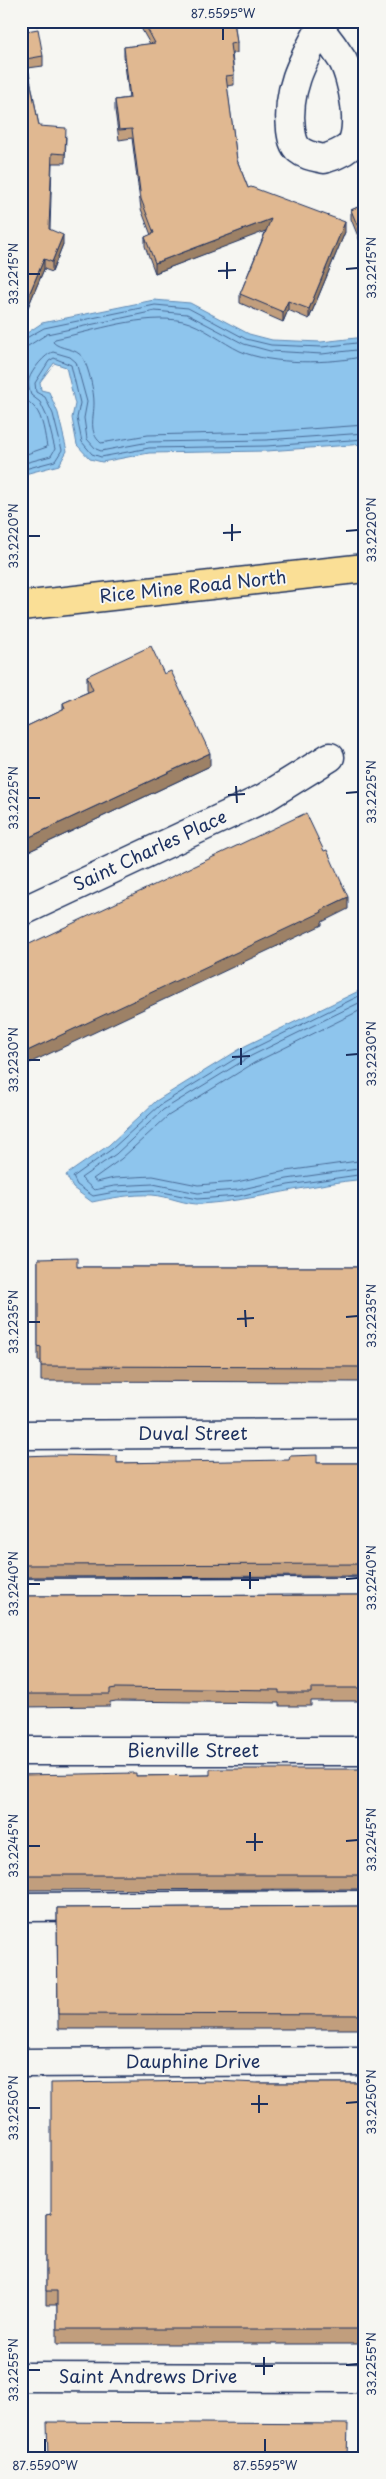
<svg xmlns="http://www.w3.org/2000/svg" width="386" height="2479" viewBox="0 0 386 2479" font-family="'Playpen Sans',sans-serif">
	<rect width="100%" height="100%" fill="#f6f6f2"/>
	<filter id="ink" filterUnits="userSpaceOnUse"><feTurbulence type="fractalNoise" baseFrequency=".02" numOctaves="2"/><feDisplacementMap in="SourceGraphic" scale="10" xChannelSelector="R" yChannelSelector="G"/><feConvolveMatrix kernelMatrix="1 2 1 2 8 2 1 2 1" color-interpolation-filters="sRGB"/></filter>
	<g filter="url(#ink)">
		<!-- water -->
		<g fill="#8ec5ed" stroke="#6089b4">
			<polygon points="154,300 190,303 249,334 272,340 321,342 365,337 365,444 267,451 149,453 102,462 90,459 77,445 72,418 75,404 66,367 54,363 40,382 41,390 49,392 58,413 67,451 59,465 21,475 21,337 42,323"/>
			<path d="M365,988v191c-55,5 -108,21 -163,25 -17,1 -33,-8 -50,-9 -20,-1 -41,3 -60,7l-19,-14 -7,-13 43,-30 47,-44 89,-55z"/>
		</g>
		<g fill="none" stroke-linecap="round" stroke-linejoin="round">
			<!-- shore -->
			<g stroke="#496b97" stroke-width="1">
				<polyline points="21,341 44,328 155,305 188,308 246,339 271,345 322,347 365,342"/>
				<polyline points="21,347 28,346 47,334 155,311 187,314 244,344 270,351 322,354 365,349"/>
				<path d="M365,356c-33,8 -94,9 -125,-5 -17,-8 -39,-26 -57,-30 -39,-8 -89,10 -128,18l-2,3c7,8 23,5 30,16 6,11 11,33 11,45 0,15 -6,29 7,40l47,-8 118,-3 99,-7"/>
				<path d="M21,385c2,15 5,13 14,23 8,9 10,28 12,39l-26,9"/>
				<path d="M21,464l30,-8 4,-7 -8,-32 -7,-15 -9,-7c-2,-5 -3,-11 -2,-16 3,-9 16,-25 24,-27l17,5 6,5 11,40 -3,16 3,21 9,10 5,2 48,-9 117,-2 99,-7"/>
				<polyline points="21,470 55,461 62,450 53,414 45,397 36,392 35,383 49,361 54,358 71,365 80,403 77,418 82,442 92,454 101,457 149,448 267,446 365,439"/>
				<polyline points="365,993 248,1051 160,1105 112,1149 73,1177 77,1185 93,1196 115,1192 153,1190 197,1199 239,1196 288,1185 365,1174"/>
				<polyline points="365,1000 251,1056 163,1110 116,1154 81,1178 94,1190 114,1186 153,1184 198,1193 238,1190 287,1179 365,1168"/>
				<polyline points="365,1008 254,1063 168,1116 121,1159 93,1179 97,1182 114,1178 153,1176 198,1185 237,1182 286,1171 365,1160"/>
			</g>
			<!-- minor casing -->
			<g stroke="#1b2f5e" stroke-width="31">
				<g id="minor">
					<path d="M320,29c8,10 16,21 23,32 9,17 21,70 6,86 -7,6 -16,9 -25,12 -8,-2 -18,-3 -25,-9 -6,-5 -7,-13 -8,-20 -5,-39 11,-68 29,-101z"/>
					<polyline points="21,912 264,798 330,757"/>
					<polyline points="21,1435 365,1433"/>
					<polyline points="21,1593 365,1592"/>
					<polyline points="21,1751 365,1751"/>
					<polyline points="21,1907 365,1905"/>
					<polyline points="21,2063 365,2061"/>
					<polyline points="21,2377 365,2378"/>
				</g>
			</g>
			<!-- major casing -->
			<g stroke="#1b2f5e" stroke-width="31">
				<polyline id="major" points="21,606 365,568"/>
			</g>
			<!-- minor -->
			<use href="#minor" stroke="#f6f6f2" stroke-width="28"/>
			<!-- major -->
			<use href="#major" stroke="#fadf96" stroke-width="28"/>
		</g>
		<!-- wall -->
		<g fill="#c19e7d" stroke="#1b2f5e">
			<polygon points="137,21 234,21 237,43 237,53 232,53 234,75 234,85 227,86 237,160 248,188 345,232 309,319 288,310 283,322 240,303 240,294 266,230 155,273 145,246 145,237 151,235 141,209 132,138 119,140 115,110 115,100 129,98 124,56 124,47 150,44"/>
			<polygon points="21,32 43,56 43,66 28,68 39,126 66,137 65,163 52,163 50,229 63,244 52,272 44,269 28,307 21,304"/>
			<polygon points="365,204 365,254 351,219 351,210"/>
			<polygon points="164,674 210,766 21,855 21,729 63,709 63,703 88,692 87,690 87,676"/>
			<polygon points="38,1259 77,1267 365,1267 365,1382 41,1381 41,1361 38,1361"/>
			<polygon points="21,1456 117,1463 365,1463 365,1576 21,1577"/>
			<polygon points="365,1595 365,1701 311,1701 311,1706 279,1706 279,1703 116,1701 110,1702 110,1706 21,1707 21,1596"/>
			<polygon points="365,1769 365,1889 21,1890 21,1775 136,1776 210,1775"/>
			<polygon points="365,1906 365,2029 58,2029 57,1908"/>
			<polygon points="258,2083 365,2083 365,2344 57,2344 57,2305 46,2305 46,2215 51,2214"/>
		</g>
		<!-- shaded-wall -->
		<g fill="#9d8166" stroke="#1b2f5e">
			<polygon points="271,219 271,229 155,273 155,263"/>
			<polygon points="345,222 345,232 309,319 309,309"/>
			<polygon points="63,235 63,244 52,272 52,262"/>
			<polygon points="44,259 44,269 28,307 28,297"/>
			<polygon points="288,301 288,310 283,322 283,312"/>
			<polygon points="210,753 210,766 21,855 21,841"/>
			<polygon points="348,897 348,909 322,922 322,925 21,1067 21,1054"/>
		</g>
		<!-- building -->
		<g fill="#e0b891" stroke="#1b2f5e">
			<polygon points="143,21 234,21 237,43 230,44 234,75 226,76 237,160 248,188 251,187 345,222 309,309 288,301 283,312 240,294 271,219 155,263 145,237 154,233 141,199 132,129 119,130 115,100 130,98 124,47 155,43"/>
			<polygon points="38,29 43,56 26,59 39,126 66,128 65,154 52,153 49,229 63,235 52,262 44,259 28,297 21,294 21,32"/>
			<polygon points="365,204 365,245 351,210"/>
			<polygon points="151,646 164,674 171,671 210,753 21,841 21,729 65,708 63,703 93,690 87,676"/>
			<polygon points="306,813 324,851 327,850 348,897 321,910 322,912 21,1054 21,948"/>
			<polygon points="77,1258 77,1267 365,1267 365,1367 41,1366 41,1347 38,1346 38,1259"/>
			<polygon points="52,1455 117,1456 117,1463 289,1460 290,1456 317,1455 317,1463 365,1463 365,1564 21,1565 21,1456"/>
			<polygon points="365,1595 365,1688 311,1688 311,1693 279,1693 279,1690 116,1688 110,1689 110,1694 21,1694 21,1596"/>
			<polygon points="210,1769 365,1769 365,1875 21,1875 21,1775 136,1773 136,1776 210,1775"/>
			<polygon points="365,1906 365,2015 58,2014 57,1908"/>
			<polygon points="216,2081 258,2083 365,2083 365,2329 57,2329 57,2291 46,2291 46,2215 51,2214 51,2083"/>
			<polygon points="47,2422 348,2424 347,2458 48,2458"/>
		</g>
	</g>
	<!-- ticks -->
	<path fill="none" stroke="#1b2f5e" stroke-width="2" d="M223,28v12M227,262v17M346,269l12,-1M218,271l18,-1M28,274h12M232,524v17M346,531l12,-1M223,533l18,-1M28,536h12M236,786l1,17M346,793l12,-1M228,795l17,-1M28,798h12M241,1048v17M346,1055l12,-1M232,1057l18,-1M28,1060h12M245,1310l1,17M346,1317l12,-1M237,1319l17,-1M28,1322h12M250,1572v17M346,1579l12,-1M241,1580h18M28,1584h12M255,1833v18M346,1841l12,-1M246,1842h17M28,1846h12M259,2095v18M346,2103l12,-1M251,2104h17M28,2108h12M264,2357v18M346,2365l12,-1M255,2366h18M28,2370h12M45,2439v13M265,2439v13"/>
	<g text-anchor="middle" stroke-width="4" stroke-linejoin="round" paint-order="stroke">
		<!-- street labels -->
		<g font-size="18" fill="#1b2f5e" stroke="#f6f6f2">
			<text transform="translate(193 587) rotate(-6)" y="6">Rice Mine Road North</text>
			<text transform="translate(150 851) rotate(-25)" y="6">Saint Charles Place</text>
			<text x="193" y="1440">Duval Street</text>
			<text x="193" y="1757">Bienville Street</text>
			<text x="193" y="2068">Dauphine Drive</text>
			<text x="148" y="2383">Saint Andrews Drive</text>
		</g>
	</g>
	<!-- margin -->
	<rect width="386" height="2479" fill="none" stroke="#f6f6f2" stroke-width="55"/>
	<rect x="28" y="28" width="330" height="2424" fill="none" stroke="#1b2f5e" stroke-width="2"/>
	<g font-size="12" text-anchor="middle" fill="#1b2f5e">
		<text x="223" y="18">87.5595°W</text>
		<text transform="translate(372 268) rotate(-90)" y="4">33.2215°N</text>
		<text transform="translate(14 274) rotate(-90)" y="4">33.2215°N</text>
		<text transform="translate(372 530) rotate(-90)" y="4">33.2220°N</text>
		<text transform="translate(14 536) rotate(-90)" y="4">33.2220°N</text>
		<text transform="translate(372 792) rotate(-90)" y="4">33.2225°N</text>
		<text transform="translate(14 798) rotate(-90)" y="4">33.2225°N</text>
		<text transform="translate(372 1054) rotate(-90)" y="4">33.2230°N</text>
		<text transform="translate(14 1060) rotate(-90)" y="4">33.2230°N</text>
		<text transform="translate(372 1316) rotate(-90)" y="4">33.2235°N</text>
		<text transform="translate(14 1322) rotate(-90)" y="4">33.2235°N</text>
		<text transform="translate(372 1578) rotate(-90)" y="4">33.2240°N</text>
		<text transform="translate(14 1584) rotate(-90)" y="4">33.2240°N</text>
		<text transform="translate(372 1840) rotate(-90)" y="4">33.2245°N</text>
		<text transform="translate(14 1846) rotate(-90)" y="4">33.2245°N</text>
		<text transform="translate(372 2102) rotate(-90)" y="4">33.2250°N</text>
		<text transform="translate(14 2108) rotate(-90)" y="4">33.2250°N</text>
		<text transform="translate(372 2364) rotate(-90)" y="4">33.2255°N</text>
		<text transform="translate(14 2370) rotate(-90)" y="4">33.2255°N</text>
		<text x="45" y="2470">87.5590°W</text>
		<text x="265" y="2470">87.5595°W</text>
	</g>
</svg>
